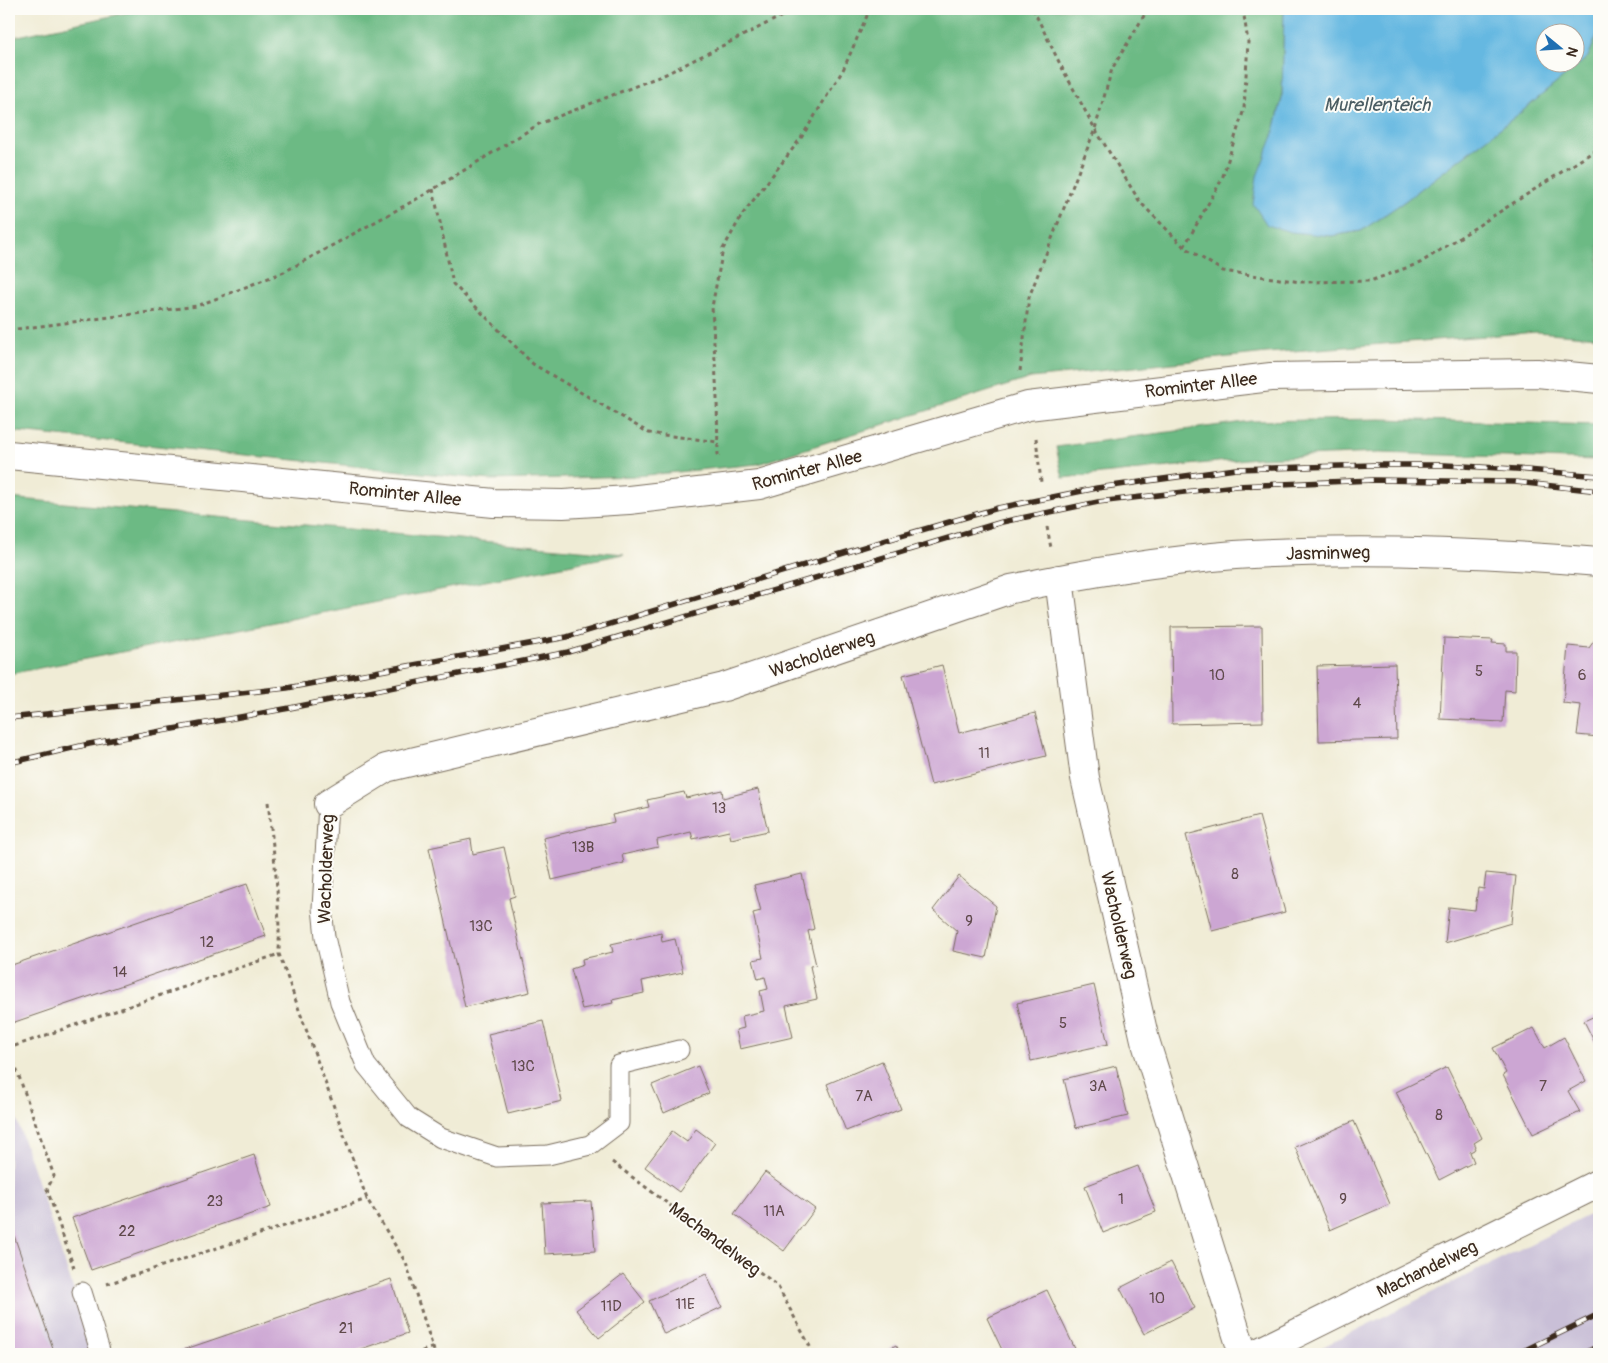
<svg xmlns="http://www.w3.org/2000/svg" width="1608" height="1363" viewBox="0 0 1608 1363" font-family="Pangolin,sans-serif">
	<rect width="100%" height="100%" fill="#fdfcf7"/>
	<filter id="ink" filterUnits="userSpaceOnUse"><feTurbulence type="fractalNoise" baseFrequency=".02" numOctaves="2"/><feDisplacementMap in="SourceGraphic" scale="10" xChannelSelector="R" yChannelSelector="G"/><feConvolveMatrix kernelMatrix="1 2 1 2 8 2 1 2 1" color-interpolation-filters="sRGB"/></filter>
	<filter id="wash" filterUnits="userSpaceOnUse"><feTurbulence type="fractalNoise" baseFrequency=".0096" numOctaves="4" result="noise"/><feDisplacementMap in="SourceGraphic" scale="20" xChannelSelector="R" yChannelSelector="G"/><feGaussianBlur stdDeviation="1.12" result="paint"/><feColorMatrix in="noise" values="0 0 0 0 0 0 0 0 0 0 0 0 0 0 0 0 0 1.4 0 .05"/><feComposite in="paint" operator="in"/></filter>
	<g filter="url(#wash)">
		<rect width="100%" height="100%" fill="#f0ecd6"/>
		<!-- industrial -->
		<g fill="#c9bfd7">
			<polygon points="9,1097 95,1354 9,1354"/>
			<polygon points="1599,1210 1599,1354 1308,1354"/>
		</g>
		<!-- forest -->
		<g fill="#6cba84" stroke="#547251">
			<polygon points="144,9 1284,9 1282,98 1273,136 1331,236 1361,231 1405,201 1520,113 1588,57 1599,30 1599,337 1537,332 1267,353 1031,378 758,464 637,476 491,480 9,431 9,38"/>
			<polygon points="1381,419 1599,425 1599,460 1379,453 1256,458 1063,478 1056,447 1251,421"/>
			<polygon points="9,498 624,554 9,674"/>
		</g>
		<!-- water -->
		<path fill="#65b8e1" stroke="#507180" fill-rule="evenodd" d="M1284,9h315v21l-11,27 -68,56 -115,88 -44,30 -30,5 -40,-4 -24,-7 -14,-21 4,-28 16,-40 9,-38zM1546,32h30v30h-30z"/>
		<g id="blocks">
			<!-- building -->
			<g fill="#cca6d3">
				<polygon points="1262,626 1263,722 1172,724 1171,627"/>
				<polygon points="1599,637 1599,737 1577,735 1581,705 1563,703 1568,646 1589,648 1596,638"/>
				<polygon points="1444,638 1493,640 1492,643 1506,644 1506,651 1516,651 1515,691 1505,690 1503,722 1440,719"/>
				<polygon points="1395,664 1397,739 1319,741 1317,666"/>
				<polygon points="942,665 959,733 1035,713 1046,756 931,785 903,675"/>
				<polygon points="758,789 768,831 731,839 729,831 693,839 691,832 657,840 658,847 622,855 624,863 552,880 543,838 614,822 612,815 649,807 647,800 684,792 686,798 722,790 723,798"/>
				<polygon points="1259,816 1285,912 1212,931 1186,835"/>
				<polygon points="471,839 473,854 504,847 515,896 509,898 530,992 465,1007 429,848"/>
				<polygon points="1486,873 1516,876 1511,923 1445,943 1449,907 1475,910 1478,888 1484,889"/>
				<polygon points="802,874 814,929 808,931 816,965 810,966 817,999 786,1006 793,1037 740,1049 736,1030 744,1028 742,1016 764,1011 760,991 768,989 765,977 758,979 753,960 763,958 753,913 761,911 754,885"/>
				<polygon points="959,876 996,906 986,958 953,951 957,931 933,910"/>
				<polygon points="247,884 266,936 9,1024 9,966"/>
				<polygon points="661,933 662,942 675,939 683,972 642,981 644,993 612,1000 613,1003 582,1009 571,969 583,965 582,959 613,952 611,944"/>
				<polygon points="1094,985 1108,1044 1031,1061 1017,1003"/>
				<polygon points="1599,1014 1599,1051 1584,1021"/>
				<polygon points="543,1021 562,1101 508,1114 488,1034"/>
				<polygon points="1534,1028 1545,1048 1564,1037 1586,1081 1568,1091 1580,1112 1533,1134 1503,1075 1506,1073 1493,1048"/>
				<polygon points="882,1061 901,1109 846,1131 827,1084"/>
				<polygon points="698,1066 709,1093 664,1113 652,1085"/>
				<polygon points="1116,1066 1128,1116 1076,1128 1064,1079"/>
				<polygon points="1447,1067 1482,1138 1474,1143 1476,1146 1474,1150 1470,1152 1474,1162 1439,1180 1396,1092"/>
				<polygon points="1354,1121 1390,1204 1330,1230 1295,1147"/>
				<polygon points="696,1129 715,1143 679,1192 645,1167 672,1131 687,1142"/>
				<polygon points="254,1155 271,1207 91,1270 72,1218"/>
				<polygon points="1138,1166 1156,1212 1103,1233 1085,1186"/>
				<polygon points="765,1172 815,1209 784,1251 734,1214"/>
				<polygon points="591,1201 595,1251 545,1254 542,1203"/>
				<polygon points="9,1221 55,1354 9,1354"/>
				<polygon points="1171,1262 1195,1308 1144,1334 1120,1288"/>
				<polygon points="623,1274 645,1302 599,1338 576,1310"/>
				<polygon points="706,1274 722,1307 664,1334 649,1301"/>
				<polygon points="391,1279 408,1333 346,1354 171,1354"/>
				<polygon points="1047,1290 1077,1353 1004,1354 987,1318"/>
				<polygon points="896,1345 901,1354 879,1354"/>
			</g>
		</g>
	</g>
	<g filter="url(#ink)">
		<use href="#blocks" fill-opacity="0" stroke="#7a6e5e" stroke-width="1"/>
		<g fill="none" stroke-linecap="round" stroke-linejoin="round">
			<!-- service casing -->
			<g stroke="#7a6e5e" stroke-width="21">
				<g id="service">
					<polyline points="328,804 322,908 325,937 340,1002 366,1065 409,1118 441,1138 497,1157 548,1155 590,1145 619,1123 619,1065 679,1050"/>
					<polyline points="82,1292 101,1354"/>
				</g>
			</g>
			<!-- minor casing -->
			<g stroke="#7a6e5e" stroke-width="30">
				<g id="minor">
					<polyline points="1059,579 1085,778 1145,1040 1243,1354"/>
					<path d="M328,804l58,-36 338,-81 287,-98c74,-16 149,-28 224,-34 122,-8 243,-3 364,7"/>
					<polyline points="1255,1354 1599,1183"/>
				</g>
			</g>
			<!-- tertiary casing -->
			<g stroke="#7a6e5e" stroke-width="30">
				<polyline id="tertiary" points="9,455 494,503 563,504 629,500 759,485 1028,406 1271,377 1537,373 1599,379"/>
			</g>
			<!-- path -->
			<g stroke="#7a6e5e" stroke-width="3" stroke-dasharray="4 4" stroke-linecap="butt">
				<polyline points="1033,9 1060,64 1095,129 1140,202 1184,247 1223,271 1301,282 1370,281 1420,263 1599,148"/>
				<polyline points="433,189 453,284 533,364 649,433 718,442"/>
				<polyline points="1184,247 1222,179 1244,109 1248,42 1243,9"/>
				<polyline points="9,330 197,306 284,272 424,195 539,124 666,74 796,9"/>
				<polyline points="1020,371 1029,297 1095,129 1112,69 1148,9"/>
				<polyline points="1036,438 1041,482"/>
				<polyline points="718,456 717,398 712,307 723,249 742,215 801,138 843,70 870,9"/>
				<polyline points="1047,527 1051,548"/>
				<path d="M268,802c6,51 12,101 11,152l88,245 39,64 29,91"/>
				<polyline points="612,1162 777,1285 814,1354"/>
				<polyline points="74,1268 47,1189 54,1176 9,1048 279,954"/>
				<polyline points="107,1284 367,1199"/>
				<polyline points="414,1354 434,1347"/>
			</g>
			<!-- service -->
			<use href="#service" stroke="#fff" stroke-width="19"/>
			<!-- minor -->
			<use href="#minor" stroke="#fff" stroke-width="28"/>
			<!-- tertiary -->
			<use href="#tertiary" stroke="#fff" stroke-width="28"/>
			<!-- rail casing -->
			<g stroke="#3b2a1e" stroke-width="5.5">
				<g id="rail">
					<polyline points="9,718 287,688 567,637 897,537 998,508 1097,488 1236,469 1374,465 1445,465 1516,469 1599,476"/>
					<polyline points="9,763 89,744 290,708 568,652 1002,522 1098,502 1236,486 1373,480 1515,482 1599,491"/>
					<polyline points="1517,1354 1599,1314"/>
					<polyline points="1582,1354 1599,1346"/>
				</g>
			</g>
			<!-- rail -->
			<use href="#rail" stroke="#fdfcf7" stroke-width="4" stroke-dasharray="11" stroke-linecap="butt"/>
		</g>
	</g>
	<g text-anchor="middle" stroke-width="4" stroke-linejoin="round" paint-order="stroke">
		<!-- number labels -->
		<g font-size="15" fill="#5f494b">
			<text x="1479" y="676">5</text>
			<text x="1217" y="680">10</text>
			<text x="1582" y="680">6</text>
			<text x="1357" y="708">4</text>
			<text x="984" y="758">11</text>
			<text x="719" y="813">13</text>
			<text x="583" y="852">13B</text>
			<text x="1235" y="879">8</text>
			<text x="969" y="926">9</text>
			<text x="481" y="931">13C</text>
			<text x="207" y="947">12</text>
			<text x="120" y="977">14</text>
			<text x="1063" y="1028">5</text>
			<text x="523" y="1071">13C</text>
			<text x="1098" y="1091">3A</text>
			<text x="1543" y="1091">7</text>
			<text x="864" y="1101">7A</text>
			<text x="1439" y="1120">8</text>
			<text x="1121" y="1204">1</text>
			<text x="1343" y="1204">9</text>
			<text x="215" y="1206">23</text>
			<text x="774" y="1216">11A</text>
			<text x="127" y="1236">22</text>
			<text x="1157" y="1303">10</text>
			<text x="685" y="1309">11E</text>
			<text x="611" y="1311">11D</text>
			<text x="346" y="1333">21</text>
		</g>
		<!-- street labels -->
		<g font-size="18" fill="#3b2a1e" stroke="#fdfcf7">
			<text transform="translate(1201 385) rotate(-7)" y="6">Rominter Allee</text>
			<text transform="translate(807 470) rotate(-15)" y="6">Rominter Allee</text>
			<text transform="translate(405 494) rotate(6)" y="6">Rominter Allee</text>
			<text transform="translate(1328 553) rotate(-1)" y="6">Jasminweg</text>
			<text transform="translate(822 654) rotate(-19)" y="6">Wacholderweg</text>
			<text transform="translate(326 869) rotate(-88)" y="6">Wacholderweg</text>
			<text transform="translate(1119 925) rotate(77)" y="6">Wacholderweg</text>
			<text transform="translate(715 1239) rotate(37)" y="6">Machandelweg</text>
			<text transform="translate(1427 1269) rotate(-26)" y="6">Machandelweg</text>
		</g>
		<!-- water labels -->
		<g font-size="19" font-style="italic" fill="#4a5c62" stroke="#fdfcf7">
			<text x="1377" y="111">Murellenteich</text>
		</g>
	</g>
	<!-- margin -->
	<rect width="1608" height="1363" fill="none" stroke="#fdfcf7" stroke-width="30"/>
	<!-- north arrow -->
	<g transform="translate(1560 48) rotate(108)"><circle r="24" fill="#fdfcf7" stroke="#afa8a0"/>
	<path d="M0-4L9 19L0 12L-9 19Z" fill="#1f6fb2"/>
	<text y="-8" font-size="14" font-weight="bold" text-anchor="middle" fill="#3b2a1e">N</text>
	</g>
</svg>
